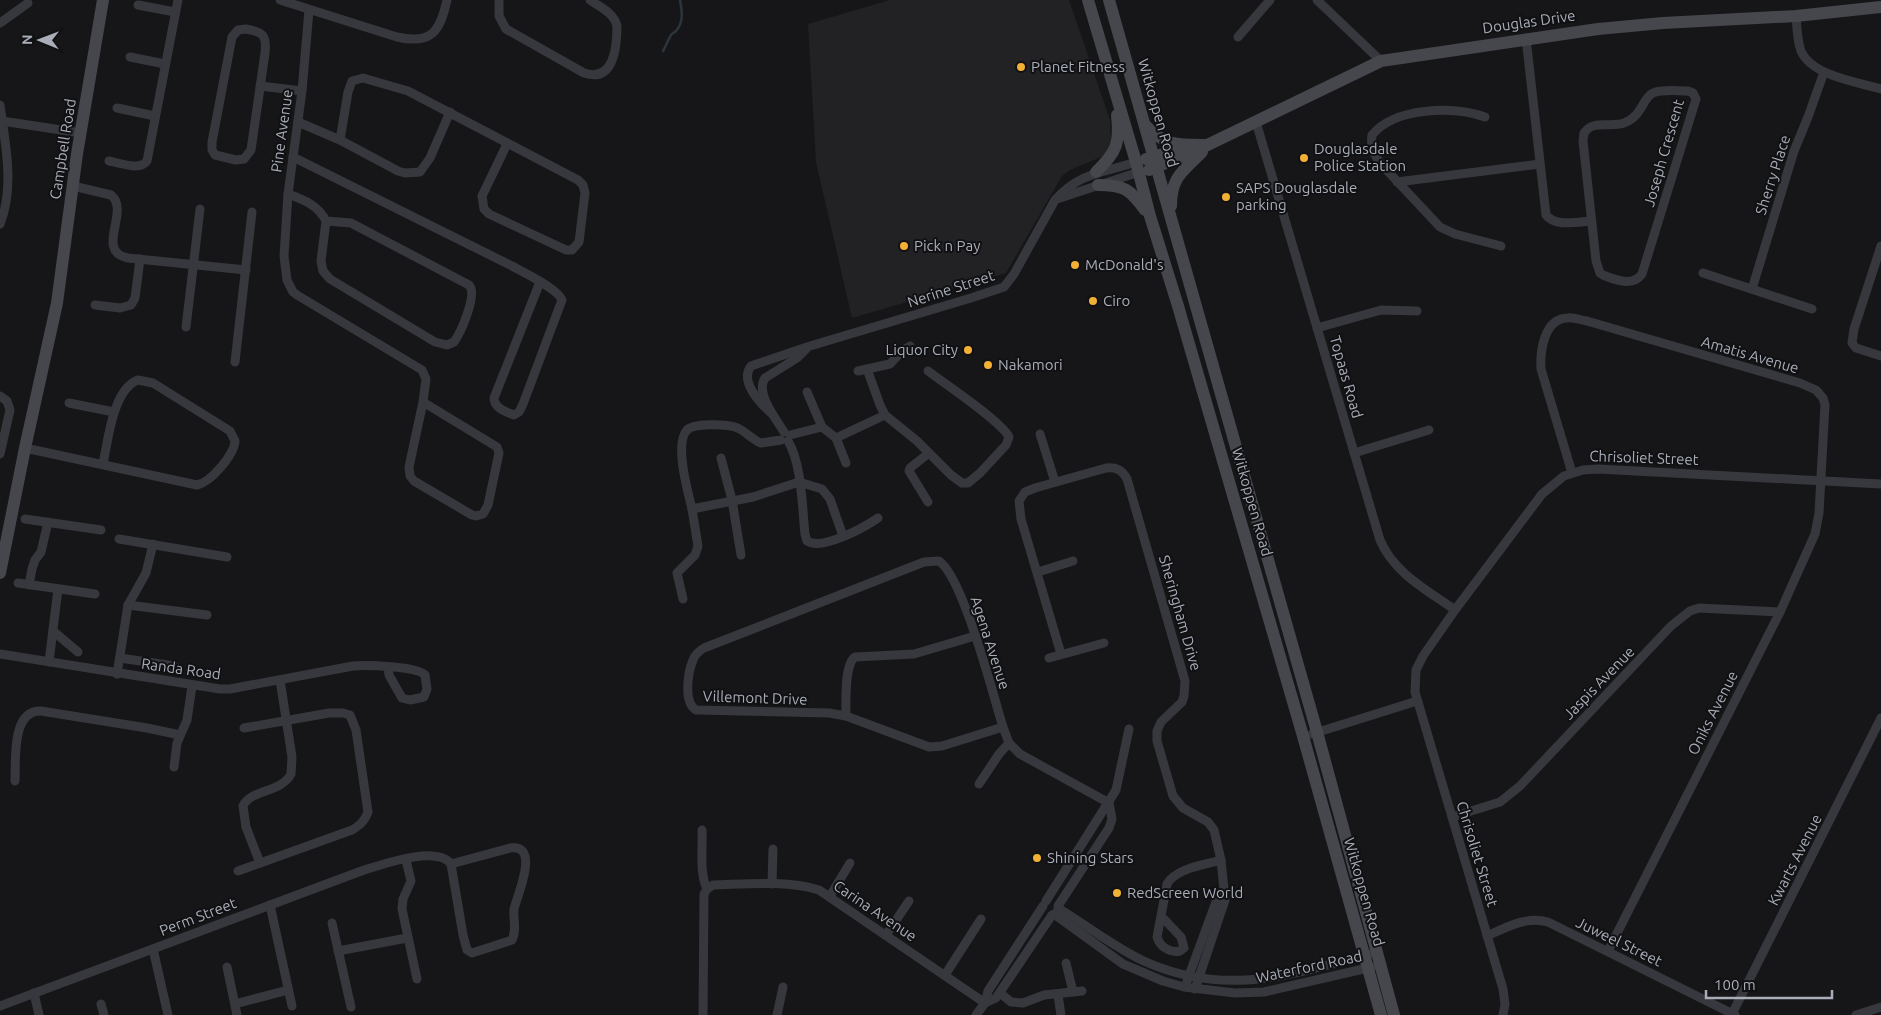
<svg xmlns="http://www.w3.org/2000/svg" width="1881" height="1015" viewBox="0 0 1881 1015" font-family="Ubuntu,sans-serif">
	<rect width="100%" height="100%" fill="#161618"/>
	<!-- built -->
	<polygon fill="#222225" points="890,0 1069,0 1110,120 1111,149 1106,155 1070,170 1062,176 1006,273 852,318 816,162 808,24"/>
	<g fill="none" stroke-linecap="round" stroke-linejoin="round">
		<!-- stream -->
		<path stroke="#2c353c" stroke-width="2.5" d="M663,51c3,-5 4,-9 7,-14 2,-5 2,-2 6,-6 8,-9 6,-20 4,-31"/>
		<!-- street -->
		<g stroke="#37383d" stroke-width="9">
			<path d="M280,0l117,37c35,8 43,-6 50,-37"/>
			<path d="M499,0v16l7,13 78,44c30,10 33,-26 33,-47 -3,-13 -17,-19 -27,-26"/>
			<polyline points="1317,0 1381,61"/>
			<polyline points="138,5 175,12"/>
			<polyline points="309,10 302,91 288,194 284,256 287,280 293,292 297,295 422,370 426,379 423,402 409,467 410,476 414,481 472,515 476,516 483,514 488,505 499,453 497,447 423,402"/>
			<path d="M1796,16c1,11 1,24 5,35 11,25 56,31 80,38"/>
			<polyline points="0,23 28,3"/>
			<path d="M246,29c17,3 21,6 19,24l-14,97 -7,9 -8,1 -21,-5 -3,-5v-8l20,-105 6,-7z"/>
			<polyline points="1238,37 1270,0"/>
			<path d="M1526,38l20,177c9,12 31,7 45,6"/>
			<polyline points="130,57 165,64"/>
			<polyline points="260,86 302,91"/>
			<path d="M1688,91l5,2 3,6 -54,175c-9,13 -27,6 -39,1l-3,-2 -4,-12 -13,-120 1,-8c10,-14 26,-5 40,-10 19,-7 18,-25 29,-30 9,-4 24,-2 35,-2z"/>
			<path d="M0,105c5,37 15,82 0,119"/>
			<polyline points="117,108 155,116"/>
			<path d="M1485,117c-32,-11 -90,-10 -113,18 -2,11 2,20 9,29l59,63 15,7 46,12"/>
			<polyline points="2,121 81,133"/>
			<polyline points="298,122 340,140 398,171 405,173 420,172 430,158 450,112"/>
			<path d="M1256,122l124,418c14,33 47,50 75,70"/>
			<polyline points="340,140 348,92 352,81 363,78 408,91 578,180 583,185 585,193 579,242 572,250 566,250 489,214 484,209 482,196 507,144"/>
			<path d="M293,157l219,109c12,7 45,22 50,34l-39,104 -4,8 -5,3c-8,-3 -20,-7 -20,-17l46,-116"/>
			<path d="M109,161c11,2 31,10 38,0l31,-161"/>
			<polyline points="1397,182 1540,164"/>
			<path d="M73,186l38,9c20,16 -17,56 17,63l118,12"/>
			<path d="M288,194c16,6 30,11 38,27l-5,40 2,10 7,8 105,63 12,3 7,-3c7,-10 24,-48 15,-57l-118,-62 -25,-2"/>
			<polyline points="1057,199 1139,172"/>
			<polyline points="1881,246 1854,329 1852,343 1856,348 1881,356"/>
			<polyline points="1703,273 1812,309"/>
			<polyline points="1752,289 1794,151 1808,117 1824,72"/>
			<polyline points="95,305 120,308 131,305 135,298 140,259"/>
			<polyline points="186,327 200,209"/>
			<polyline points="1317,328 1381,310 1417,311"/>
			<polyline points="235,362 252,212"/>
			<path d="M867,369l13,36 5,10 32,26 34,34 11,8h6l12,-10 26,-28 3,-8c-8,-16 -64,-53 -81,-66"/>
			<polyline points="858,371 890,364 902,351 910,346"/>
			<polyline points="807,392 822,427 836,438 846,463"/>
			<polyline points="0,396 7,401 10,410 0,454"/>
			<polyline points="69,403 114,412"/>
			<path d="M771,413c-11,-10 -32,-32 -20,-47l59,-20 161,-48 33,-11 10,-13 41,-74c25,-28 48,-27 81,-38"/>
			<path d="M784,432c-8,-13 -29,-39 -19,-54l32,-20 9,-9"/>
			<polyline points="1040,434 1055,482"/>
			<polyline points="790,435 822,427"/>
			<polyline points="836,438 885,415"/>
			<path d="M788,441c14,23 14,66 17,93l2,7c15,10 58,-14 71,-23"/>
			<path d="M25,448l172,37c14,-3 37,-30 38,-44l-5,-10 -77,-48 -15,-3c-25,9 -30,60 -35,84"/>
			<polyline points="1354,453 1429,430"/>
			<polyline points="721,458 732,500 741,555"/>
			<path d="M1572,473l-31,-104c-1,-18 3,-50 26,-51 7,-1 13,2 20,3l213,62 16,7 7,8 2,7 -6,108 -4,21 -35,78 -172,339"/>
			<polyline points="928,502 909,471 910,468 929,453"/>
			<polyline points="692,509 753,497 799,482 822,489 830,499 843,536"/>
			<polyline points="25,519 101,530"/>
			<polyline points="119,539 227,557"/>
			<polyline points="1038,572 1073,561"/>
			<polyline points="18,583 95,594"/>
			<polyline points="29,585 32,569 35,560 41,552 48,522"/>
			<path d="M683,599l-6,-26 18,-18 3,-9c-2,-12 -4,-25 -6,-37 -4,-17 -18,-65 -5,-79 6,-7 39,-6 48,-3 10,3 16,12 26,16l20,-3"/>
			<polyline points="128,605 207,615"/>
			<polyline points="53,631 78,652"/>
			<path d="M0,654l220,35h10l123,-23c13,-1 64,0 72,9l2,14 -3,8 -14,3 -8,-2 -13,-23 -1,-8"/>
			<path d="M1061,654l-40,-135 -2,-18 6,-9 10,-4 71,-20c11,-1 16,2 21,11l58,202 -1,15 -2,6 -21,20 -4,9v10l16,55 10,12 25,14 6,8 7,30 4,40 -30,89"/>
			<polyline points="120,658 174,666"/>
			<polyline points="1049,658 1104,643"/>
			<polyline points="49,662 58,589"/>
			<polyline points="117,674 128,605 146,573 153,544"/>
			<path d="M846,716c0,-14 -2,-51 9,-59l59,-3 61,-18"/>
			<path d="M1003,727l-61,19 -13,1 -83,-31 -17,-3 -133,-3c-13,-8 -8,-38 -3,-50 2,-6 6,-9 11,-12l220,-86 15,-1c24,16 54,134 64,166l6,16 11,11 89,49"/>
			<polyline points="1312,734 1417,701"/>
			<polyline points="174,767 177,743 187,720 192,686"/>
			<path d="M15,781c1,-20 -4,-71 26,-70l106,17 33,7"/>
			<polyline points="979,784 999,754 1009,743"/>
			<polyline points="1452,817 1500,802 1520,786 1671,626 1690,611 1699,608 1780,612"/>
			<path d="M702,830c1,19 -3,42 5,59l-3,5 -1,121"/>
			<polyline points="406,860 411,881 403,899 402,909 417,979"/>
			<path d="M260,863l-14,-36 -3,-21c8,-17 38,-13 48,-32l1,-17 -12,-77"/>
			<path d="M238,871l114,-41c8,-5 13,-9 16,-18l-12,-82 -6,-15 -7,-2h-14l-85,15"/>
			<polyline points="772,884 773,849"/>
			<path d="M707,889l6,-4c35,-1 72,-5 106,5l166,113"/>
			<polyline points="830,896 850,863"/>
			<polyline points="1046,901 1116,790 1129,729"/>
			<polyline points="270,905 292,1006"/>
			<polyline points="1058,906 1109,828 1112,819 1109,803"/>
			<path d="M1058,908c30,18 57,40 88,54 79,35 145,13 223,-8"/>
			<polyline points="1054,914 1123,964 1163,981 1184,987 1235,993 1264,992 1372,967"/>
			<path d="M1161,916l20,21 3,11 -4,3c-10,2 -20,-4 -23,-14l10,-53c9,-16 38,-19 54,-24"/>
			<polyline points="332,923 351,1007"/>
			<polyline points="886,935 909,901"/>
			<path d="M1487,936c20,-9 39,-20 61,-14l187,93"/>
			<polyline points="153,949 168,1015"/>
			<polyline points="338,951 407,938"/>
			<polyline points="1066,963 1073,992"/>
			<polyline points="227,967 237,1015"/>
			<polyline points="945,975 981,919"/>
			<polyline points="1187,981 1217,899 1223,892"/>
			<polyline points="34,993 39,1015"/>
			<polyline points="1000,993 1011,1002 1023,1003 1044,995 1082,991"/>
			<polyline points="1058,995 1061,1015"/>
			<polyline points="985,1003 996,998 1052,915"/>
			<polyline points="101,1004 104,1015"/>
			<polyline points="235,1004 288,990"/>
			<path d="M0,1006l364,-136c20,-6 73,-25 87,-6l12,71 4,15 5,3 40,-13c5,-9 1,-21 2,-31 3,-13 27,-66 -4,-61l-59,16"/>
			<polyline points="1732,1014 1881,718"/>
			<polyline points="777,1015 783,987"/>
			<polyline points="976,1015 985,1003 988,991 1043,906"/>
			<polyline points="1503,1015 1505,1004 1503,989 1415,692 1416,670 1423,656 1455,610 1542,494 1564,476 1583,470 1598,469 1881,484"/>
			<polyline points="1856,1015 1881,1007"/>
		</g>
		<!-- secondary -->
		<g stroke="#45474d" stroke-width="12">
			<polyline points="1088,0 1136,162 1150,216 1178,306 1303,736 1381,1015"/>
			<polyline points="1109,0 1317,732 1394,1015"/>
			<path d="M1145,125c19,21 33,20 61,20"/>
			<polyline points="1146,159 1184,148"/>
			<polyline points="1149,170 1193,152 1381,61 1598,29 1663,23 1796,16 1881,7"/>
			<path d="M1096,172c21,-20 24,-29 21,-57"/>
			<path d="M1098,185c26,0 32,4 47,25"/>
			<path d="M1171,206c0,-29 12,-35 31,-54"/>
			<polyline points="0,573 25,448 57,303 77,154 103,0"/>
		</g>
	</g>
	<!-- markers -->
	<g fill="#f2b134" stroke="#111113" stroke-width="2">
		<circle cx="1021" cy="67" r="5"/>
		<circle cx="1304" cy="158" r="5"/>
		<circle cx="1226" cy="197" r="5"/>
		<circle cx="904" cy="246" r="5"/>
		<circle cx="1075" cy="265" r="5"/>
		<circle cx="1093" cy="301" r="5"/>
		<circle cx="968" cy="350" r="5"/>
		<circle cx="988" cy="365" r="5"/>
		<circle cx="1037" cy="858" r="5"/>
		<circle cx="1117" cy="893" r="5"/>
	</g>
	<g text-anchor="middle" stroke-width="4" stroke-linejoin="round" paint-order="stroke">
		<!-- street labels -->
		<g font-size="15" fill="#a8adb8" stroke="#111113">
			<text transform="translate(1529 22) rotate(-8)" y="5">Douglas Drive</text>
			<text transform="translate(1158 113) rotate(74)" y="5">Witkoppen Road</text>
			<text transform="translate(282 131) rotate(-82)" y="5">Pine Avenue</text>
			<text transform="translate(63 149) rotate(-81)" y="5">Campbell Road</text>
			<text transform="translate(1664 153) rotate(-74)" y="5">Joseph Crescent</text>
			<text transform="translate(1773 175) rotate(-72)" y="5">Sherry Place</text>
			<text transform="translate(951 289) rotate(-18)" y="5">Nerine Street</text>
			<text transform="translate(1750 355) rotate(16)" y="5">Amatis Avenue</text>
			<text transform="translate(1346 377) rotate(74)" y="5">Topaas Road</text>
			<text transform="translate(1644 458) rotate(2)" y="5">Chrisoliet Street</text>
			<text transform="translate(1252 502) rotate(74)" y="5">Witkoppen Road</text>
			<text transform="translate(1180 613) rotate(74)" y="5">Sheringham Drive</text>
			<text transform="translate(990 643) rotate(72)" y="5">Agena Avenue</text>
			<text transform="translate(181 669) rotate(8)" y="5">Randa Road</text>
			<text transform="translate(1599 683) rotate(-46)" y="5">Jaspis Avenue</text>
			<text transform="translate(755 698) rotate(2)" y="5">Villemont Drive</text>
			<text transform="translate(1713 713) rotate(-63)" y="5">Oniks Avenue</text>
			<text transform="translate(1477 854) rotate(73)" y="5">Chrisoliet Street</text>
			<text transform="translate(1795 860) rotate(-63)" y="5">Kwarts Avenue</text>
			<text transform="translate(1364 892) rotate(74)" y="5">Witkoppen Road</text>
			<text transform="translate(875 911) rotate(34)" y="5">Carina Avenue</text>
			<text transform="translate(198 917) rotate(-21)" y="5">Perm Street</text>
			<text transform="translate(1619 942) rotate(26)" y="5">Juweel Street</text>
			<text transform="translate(1309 967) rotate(-12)" y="5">Waterford Road</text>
		</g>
		<!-- poi labels -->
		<g font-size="15" fill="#a8adb8" stroke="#111113" text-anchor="start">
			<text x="1031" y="72">Planet Fitness</text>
			<text x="1314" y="154">Douglasdale<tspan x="1314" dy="17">Police Station</tspan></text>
			<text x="1236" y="193">SAPS Douglasdale<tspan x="1236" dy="17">parking</tspan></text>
			<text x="914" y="251">Pick n Pay</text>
			<text x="1085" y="270">McDonald's</text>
			<text x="1103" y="306">Ciro</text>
			<text x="958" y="355" text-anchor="end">Liquor City</text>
			<text x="998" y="370">Nakamori</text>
			<text x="1047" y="863">Shining Stars</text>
			<text x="1127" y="898">RedScreen World</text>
		</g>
	</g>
	<!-- north arrow -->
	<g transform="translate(40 40) rotate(271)" stroke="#111113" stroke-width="4" paint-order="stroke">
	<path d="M0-4L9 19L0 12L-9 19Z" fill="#a8adb8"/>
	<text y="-8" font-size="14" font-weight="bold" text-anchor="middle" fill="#a8adb8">N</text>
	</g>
	<!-- scale -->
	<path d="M1706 990v8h126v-8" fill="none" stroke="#a8adb8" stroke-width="2.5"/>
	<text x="1714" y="990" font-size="15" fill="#a8adb8" stroke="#111113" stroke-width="4" paint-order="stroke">100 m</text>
</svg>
